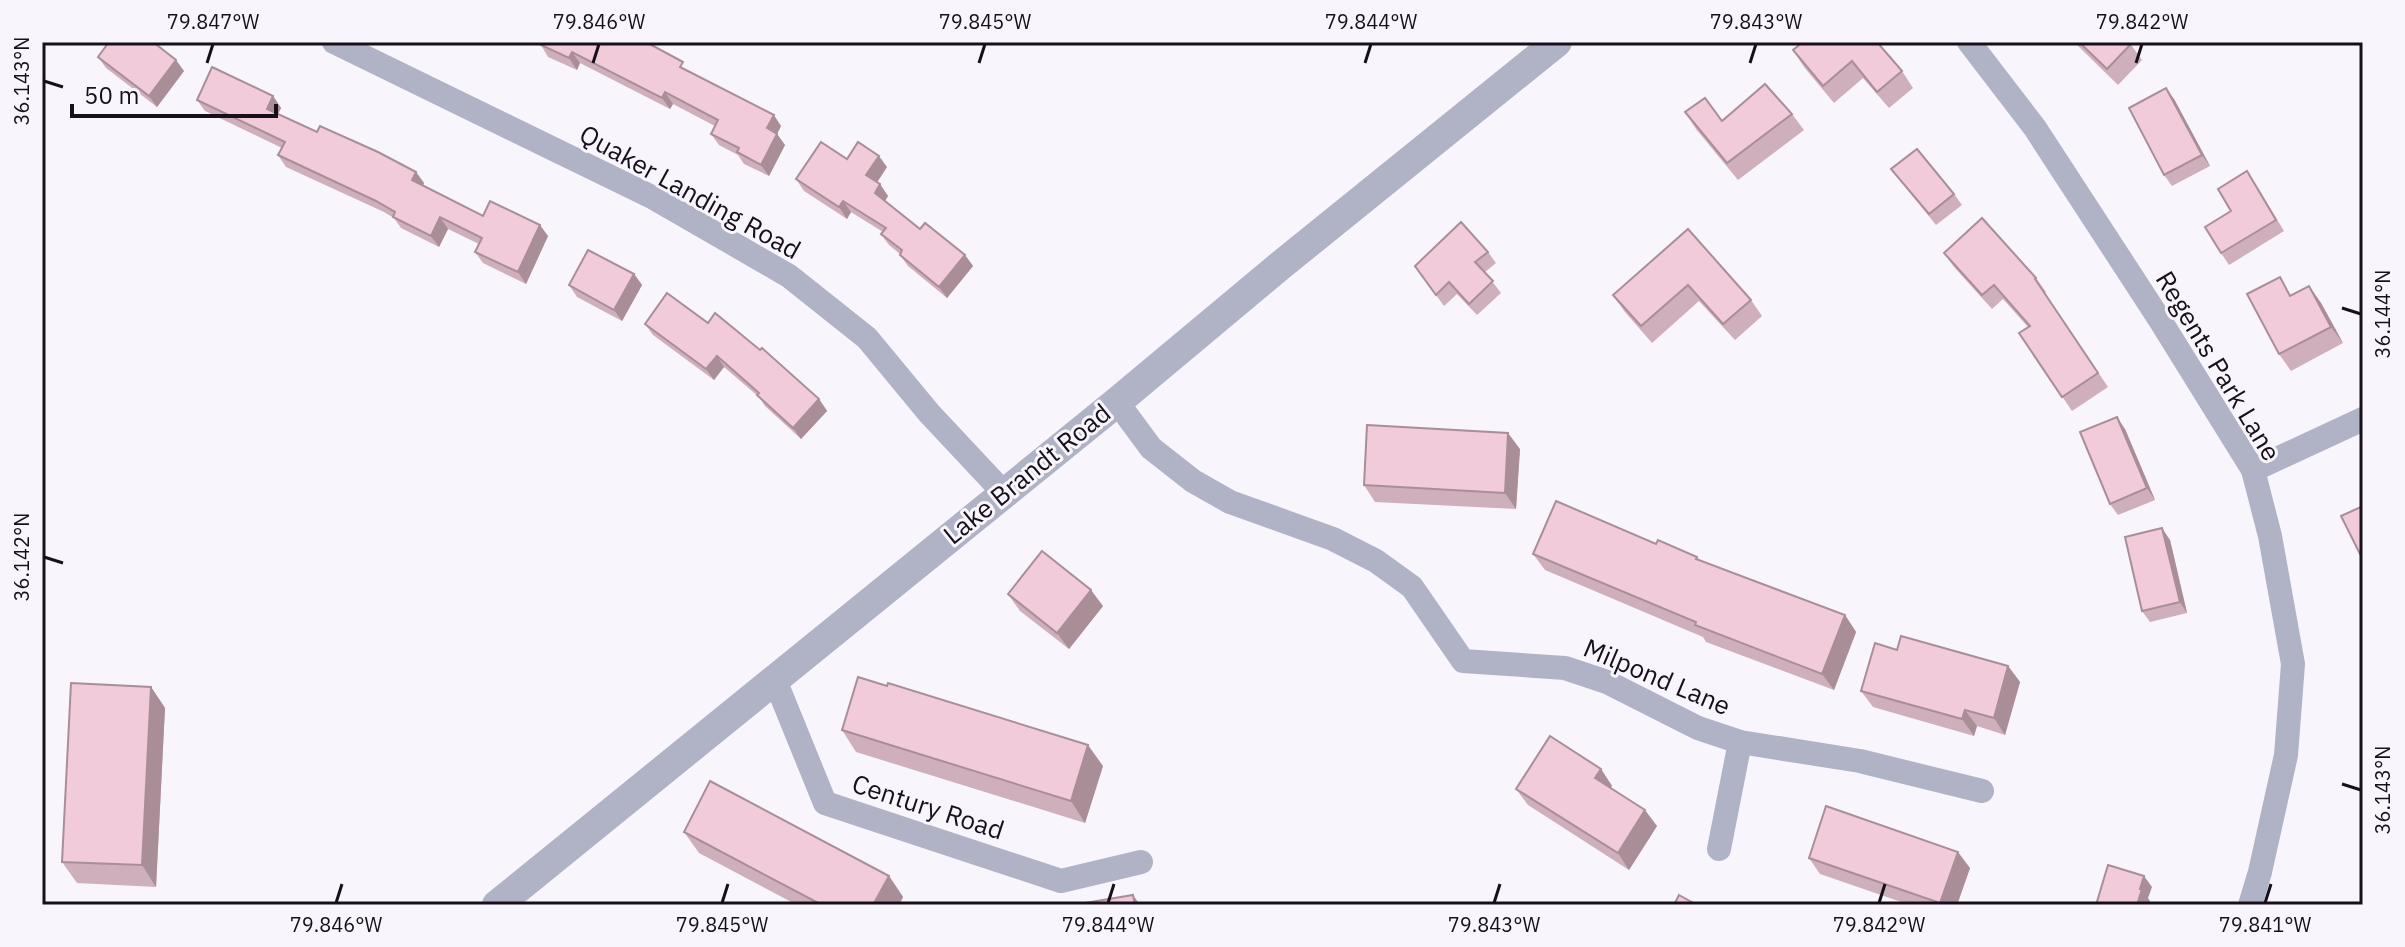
<svg xmlns="http://www.w3.org/2000/svg" width="2405" height="947" viewBox="0 0 2405 947" font-family="'IBM Plex Sans',sans-serif">
	<rect width="100%" height="100%" fill="#f9f5fc"/>
	<g fill="none" stroke-linecap="round" stroke-linejoin="round">
		<!-- minor -->
		<g stroke="#afb3c5" stroke-width="24">
			<polyline points="334,42 654,198 789,276 867,338 929,413 1003,492"/>
			<polyline points="1969,42 2035,128 2160,320 2253,470 2270,536 2293,664 2286,755 2260,872 2250,905"/>
			<polyline points="1117,402 1151,448 1193,481 1230,502 1333,539 1376,561 1412,587 1463,661 1565,668 1607,682 1698,728 1740,742 1860,761 1982,791"/>
			<polyline points="2253,470 2363,419"/>
			<polyline points="775,680 825,803 1061,881 1141,862"/>
			<polyline points="1719,849 1740,742"/>
		</g>
		<!-- tertiary -->
		<polyline stroke="#afb3c5" stroke-width="30" points="497,905 1117,402 1281,265 1557,42"/>
	</g>
	<!-- wall -->
	<g fill="#cfafbb">
		<polygon points="2074,42 2129,42 2142,60 2118,85"/>
		<polygon points="541,45 689,71 781,126 777,134 785,145 769,176 744,164 738,155 719,145 711,134 715,126 673,104 670,109 580,63 577,70 548,57"/>
		<polygon points="1793,50 1902,71 1913,88 1889,108 1863,78 1834,103 1804,67"/>
		<polygon points="98,57 184,71 157,107 106,68"/>
		<polygon points="273,96 281,108 278,114 317,132 416,172 424,183 423,185 483,216 548,236 526,284 483,263 475,252 479,244 448,229 439,247 401,228 394,218 384,212 286,167 278,155 282,148 205,111 197,100"/>
		<polygon points="2174,99 2210,166 2172,186 2164,175"/>
		<polygon points="1685,112 1722,121 1792,114 1804,130 1738,180 1696,129"/>
		<polygon points="847,159 887,167 877,182 888,196 885,201 920,229 965,255 973,266 947,298 908,266 900,255 900,254 889,245 881,234 883,232 851,212 847,219 804,191 796,179"/>
		<polygon points="1891,169 1954,194 1962,205 1936,225"/>
		<polygon points="2255,183 2284,231 2229,265 2221,253 2231,211"/>
		<polygon points="1688,229 1751,300 1762,316 1735,340 1699,301 1652,343 1625,312 1613,295"/>
		<polygon points="1488,252 1496,263 1485,272 1501,293 1477,315 1457,294 1444,306 1415,266"/>
		<polygon points="1944,253 2036,278 2046,292 2045,293 2108,387 2072,411 2019,333 2028,327 2003,299 1992,309 1954,267"/>
		<polygon points="634,274 642,285 622,321 577,297 569,285"/>
		<polygon points="2309,286 2321,303 2343,343 2291,371 2279,354 2292,295"/>
		<polygon points="708,323 819,399 827,411 801,439 765,406 759,397 724,367 714,380 653,335 645,324"/>
		<polygon points="2125,429 2155,500 2118,515 2110,504"/>
		<polygon points="1520,449 1516,509 1375,502 1364,485"/>
		<polygon points="2170,540 2187,613 2150,622 2142,611"/>
		<polygon points="1656,544 1697,557 1699,560 1845,615 1856,632 1834,690 1706,642 1703,637 1545,570 1533,554"/>
		<polygon points="1008,594 1103,606 1069,649 1020,611"/>
		<polygon points="1897,650 2008,666 2020,682 2005,735 1977,726 1974,736 1873,707 1861,691"/>
		<polygon points="151,687 165,708 156,887 77,883 62,862"/>
		<polygon points="842,730 1103,766 1085,823 856,752"/>
		<polygon points="1601,769 1612,786 1611,788 1657,826 1629,870 1528,805 1516,789"/>
		<polygon points="684,832 889,876 903,897 899,905 797,905 699,853"/>
		<polygon points="1809,858 1970,868 1957,905 1910,905 1820,874"/>
	</g>
	<!-- shaded-wall -->
	<g fill="#a98e98">
		<polygon points="572,52 580,63 577,70 569,58"/>
		<polygon points="176,60 184,71 157,107 149,96"/>
		<polygon points="2166,88 2174,99 2210,166 2202,155"/>
		<polygon points="665,92 673,104 670,109 662,98"/>
		<polygon points="273,96 281,108 275,120 267,109"/>
		<polygon points="774,115 781,126 777,134 785,145 769,176 761,165 767,128"/>
		<polygon points="879,156 887,167 874,187 866,175"/>
		<polygon points="416,172 424,183 420,191 412,180"/>
		<polygon points="880,184 888,196 883,204 875,193"/>
		<polygon points="843,201 851,212 847,219 839,207"/>
		<polygon points="440,217 448,229 439,247 431,236"/>
		<polygon points="540,225 548,236 526,284 518,272"/>
		<polygon points="965,255 973,266 947,298 939,287"/>
		<polygon points="634,274 642,285 622,321 614,310"/>
		<polygon points="2309,286 2321,303 2343,343 2331,327"/>
		<polygon points="717,356 724,367 714,380 706,369"/>
		<polygon points="819,399 827,411 801,439 793,428"/>
		<polygon points="2117,417 2125,429 2155,500 2147,488"/>
		<polygon points="1508,433 1520,449 1516,509 1505,493"/>
		<polygon points="2162,528 2170,540 2187,613 2180,602"/>
		<polygon points="1091,590 1103,606 1069,649 1057,633"/>
		<polygon points="1845,615 1856,632 1834,690 1822,674"/>
		<polygon points="2008,666 2020,682 2005,735 1994,718"/>
		<polygon points="151,687 165,708 156,887 142,865"/>
		<polygon points="1965,710 1977,726 1974,736 1962,719"/>
		<polygon points="1088,745 1103,766 1085,823 1071,801"/>
		<polygon points="1601,769 1612,786 1606,794 1595,778"/>
		<polygon points="1645,810 1657,826 1629,870 1618,853"/>
		<polygon points="1958,852 1970,868 1957,905 1941,905 1940,903"/>
		<polygon points="889,876 903,897 899,905 873,905"/>
		<polygon points="2144,876 2152,887 2148,898 2150,901 2149,905 2137,905 2140,889"/>
		<polygon points="1133,895 1140,905 1135,905"/>
	</g>
	<!-- building -->
	<g fill="#f1cbd9" stroke="#a98e98" stroke-width="2">
		<polygon points="109,42 153,42 176,60 149,96 98,57"/>
		<polygon points="542,42 646,42 683,62 680,67 774,115 767,128 777,134 761,165 737,152 739,148 711,134 718,120 665,92 662,98 572,52 569,58 541,45"/>
		<polygon points="1803,42 1877,42 1902,71 1877,92 1852,61 1823,86 1793,50"/>
		<polygon points="2079,42 2129,42 2131,44 2107,69"/>
		<polygon points="212,67 273,96 267,109 317,132 320,126 378,152 416,172 412,180 483,216 490,201 540,225 518,272 475,252 482,238 440,217 431,236 393,217 395,212 376,201 278,155 285,142 197,100"/>
		<polygon points="1765,84 1792,114 1727,163 1685,112 1705,98 1722,121"/>
		<polygon points="2166,88 2202,155 2164,175 2129,108"/>
		<polygon points="821,142 847,159 858,142 879,156 866,175 880,184 875,193 920,229 925,223 965,255 939,287 900,255 902,250 881,234 886,228 843,201 839,207 796,179"/>
		<polygon points="1917,149 1954,194 1929,214 1891,169"/>
		<polygon points="2247,171 2276,220 2221,253 2205,227 2231,211 2218,189"/>
		<polygon points="1982,218 2036,278 2035,279 2098,373 2062,397 2019,333 2030,326 1994,285 1982,295 1944,253"/>
		<polygon points="1461,222 1488,252 1475,262 1493,281 1469,304 1449,282 1436,295 1415,266"/>
		<polygon points="1688,229 1751,300 1723,324 1688,285 1641,326 1613,295"/>
		<polygon points="588,250 634,274 614,310 569,285"/>
		<polygon points="2280,277 2290,296 2309,286 2331,327 2279,354 2247,294"/>
		<polygon points="667,293 708,323 715,313 760,350 762,348 819,399 793,428 757,395 759,393 717,356 706,369 645,324"/>
		<polygon points="2117,417 2147,488 2110,504 2080,432"/>
		<polygon points="1367,425 1508,433 1505,493 1364,485"/>
		<polygon points="1556,501 1656,544 1658,540 1697,557 1696,559 1845,615 1822,674 1695,625 1696,622 1533,554"/>
		<polygon points="2363,506 2363,552 2360,554 2341,516"/>
		<polygon points="2162,528 2180,602 2142,611 2125,537"/>
		<polygon points="1042,551 1091,590 1057,633 1008,594"/>
		<polygon points="1901,636 2008,666 1994,718 1965,710 1962,719 1861,691 1875,643 1897,650"/>
		<polygon points="858,677 887,686 888,683 1088,745 1071,801 842,730"/>
		<polygon points="71,683 151,687 142,865 62,862"/>
		<polygon points="1550,736 1601,769 1595,778 1645,810 1618,853 1516,789"/>
		<polygon points="710,781 889,876 873,905 822,905 684,832"/>
		<polygon points="1826,806 1958,852 1940,903 1809,858"/>
		<polygon points="2108,865 2144,876 2140,889 2142,889 2137,905 2096,905"/>
		<polygon points="1133,895 1135,905 1073,905"/>
		<polygon points="1679,895 1697,905 1674,905"/>
	</g>
	<!-- ticks -->
	<path fill="none" stroke="#17101b" stroke-width="3" d="M207,63l6,-19M593,63l6,-19M979,63l6,-19M1365,63l6,-19M1750,63l6,-19M2136,63l6,-19M44,81l19,6M2342,308l19,6M44,557l19,6M2342,784l19,6M336,903l6,-19M722,903l6,-19M1108,903l6,-19M1494,903l6,-19M1879,903l6,-19M2265,903l6,-19"/>
	<g text-anchor="middle" stroke-width="6" stroke-linejoin="round" paint-order="stroke">
		<!-- street labels -->
		<g font-size="26" fill="#17101b" stroke="#f9f5fc">
			<text transform="translate(690 192) rotate(29)" y="9">Quaker Landing Road</text>
			<text transform="translate(2218 366) rotate(59)" y="9">Regents Park Lane</text>
			<text transform="translate(1027 474) rotate(-39)" y="9">Lake Brandt Road</text>
			<text transform="translate(1657 677) rotate(23)" y="9">Milpond Lane</text>
			<text transform="translate(928 807) rotate(18)" y="9">Century Road</text>
		</g>
	</g>
	<!-- border -->
	<rect width="2405" height="947" fill="none" stroke="#f9f5fc" stroke-width="88"/>
	<!-- scale -->
	<path d="M72 104v12h204v-12" fill="none" stroke="#17101b" stroke-width="4"/>
	<text x="84" y="104" font-size="24" fill="#17101b" stroke="#f9f5fc" stroke-width="6" paint-order="stroke">50 m</text>
	<rect x="44" y="44" width="2317" height="859" fill="none" stroke="#17101b" stroke-width="3"/>
	<g font-size="20" text-anchor="middle" fill="#17101b">
		<text x="213" y="29">79.847°W</text>
		<text x="599" y="29">79.846°W</text>
		<text x="985" y="29">79.845°W</text>
		<text x="1371" y="29">79.844°W</text>
		<text x="1756" y="29">79.843°W</text>
		<text x="2142" y="29">79.842°W</text>
		<text transform="translate(22 81) rotate(-90)" y="7">36.143°N</text>
		<text transform="translate(2383 314) rotate(-90)" y="7">36.144°N</text>
		<text transform="translate(22 557) rotate(-90)" y="7">36.142°N</text>
		<text transform="translate(2383 790) rotate(-90)" y="7">36.143°N</text>
		<text x="336" y="932">79.846°W</text>
		<text x="722" y="932">79.845°W</text>
		<text x="1108" y="932">79.844°W</text>
		<text x="1494" y="932">79.843°W</text>
		<text x="1879" y="932">79.842°W</text>
		<text x="2265" y="932">79.841°W</text>
	</g>
</svg>
